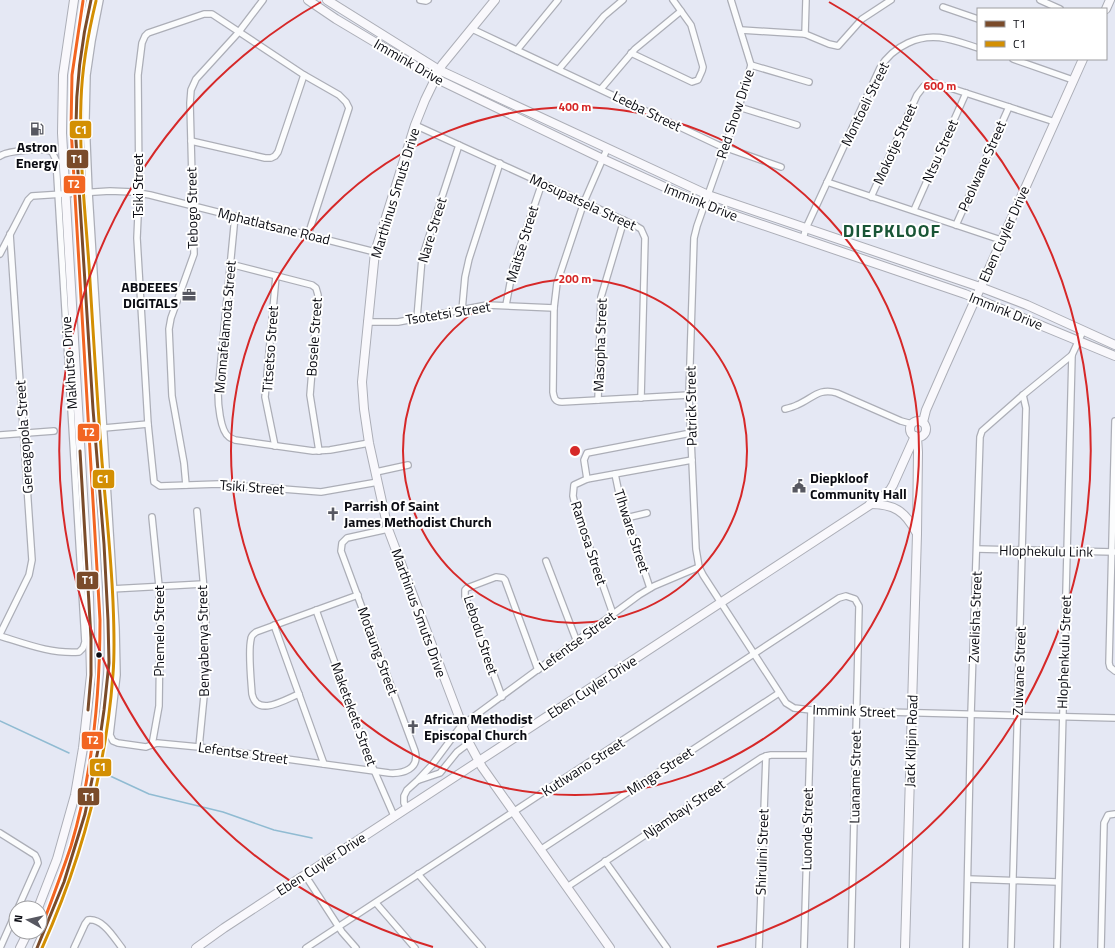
<svg xmlns="http://www.w3.org/2000/svg" width="1115" height="948" viewBox="0 0 1115 948" font-family="'Titillium Web',sans-serif">
	<rect width="100%" height="100%" fill="#e5e8f4"/>
	<g fill="none" stroke-linecap="round" stroke-linejoin="round">
		<!-- stream -->
		<g stroke="#90bbd2" stroke-width="1.5">
			<polyline points="0,721 69,753"/>
			<polyline points="108,775 149,794 223,812 274,830 312,838"/>
		</g>
		<!-- street casing -->
		<g stroke="#acaeb7" stroke-width="8">
			<g id="street">
				<path d="M100,0l-8,41 -5,34 -1,44 3,73 27,436 1,47 -7,60 3,6 5,2 28,4 11,-4 42,4 190,26c14,1 31,-4 26,-22l-74,-200 1,-8 5,-5 41,-9"/>
				<polyline points="420,0 426,1 428,0"/>
				<polyline points="731,0 751,65 739,107 697,226 694,238 689,395 696,549 699,567 703,575 786,703 794,708 811,710 1115,718"/>
				<polyline points="1040,0 1060,9"/>
				<polyline points="943,7 978,19"/>
				<polyline points="472,29 718,145 781,167"/>
				<polyline points="741,30 805,34 829,44 838,46 862,19 891,0"/>
				<polyline points="805,34 806,0"/>
				<polyline points="517,50 558,0"/>
				<polyline points="631,53 692,82 698,80 702,71 703,67 691,25 673,0"/>
				<polyline points="1013,59 1073,80"/>
				<polyline points="751,65 809,82"/>
				<polyline points="559,69 604,16 623,0"/>
				<polyline points="601,89 635,49 681,11"/>
				<polyline points="739,107 797,125"/>
				<polyline points="415,125 636,226 641,229 645,238 641,398"/>
				<polyline points="191,141 265,158 271,158 275,156 278,152 304,75"/>
				<path d="M607,149l-23,53 -27,81 -3,25 -1,84c1,6 2,10 9,10l127,-7"/>
				<path d="M0,156c7,-5 44,-9 52,-4l4,8 29,482 -2,6 -4,4c-28,2 -53,-8 -79,-16"/>
				<polyline points="827,182 1001,240"/>
				<polyline points="871,197 917,95 924,86 935,83 1055,122"/>
				<polyline points="914,210 966,93"/>
				<path d="M235,216l-17,176c0,11 2,39 11,45 0,1 5,2 6,3l78,11 17,-1 39,-7"/>
				<polyline points="956,225 1009,107"/>
				<polyline points="308,235 349,108 346,102 339,95 304,75 212,14 204,14 148,33 145,36 142,43 138,75 139,193 137,238 148,424 154,482 160,486 219,484 321,492 378,482"/>
				<path d="M803,239l3,-11 74,-160c7,-12 15,-19 28,-25 25,-12 45,-3 70,5"/>
				<polyline points="0,254 28,200 32,196 110,191 133,192 150,195 375,252"/>
				<polyline points="230,264 312,285 316,288 318,295 310,395 319,451"/>
				<polyline points="506,305 513,268 542,183"/>
				<polyline points="462,310 465,277 469,259 500,163"/>
				<polyline points="417,318 422,258 459,145"/>
				<polyline points="367,322 398,322 487,305 554,308"/>
				<polyline points="598,400 601,297 624,220"/>
				<path d="M785,409c4,-1 8,-2 12,-4 15,-6 22,-18 40,-12l64,28 11,3"/>
				<polyline points="1115,421 1109,663 1110,667 1115,671"/>
				<polyline points="104,428 148,424"/>
				<polyline points="0,435 54,431"/>
				<polyline points="275,446 265,397 276,276"/>
				<polyline points="376,472 408,465"/>
				<polyline points="615,474 620,498 650,588"/>
				<polyline points="587,479 584,460 587,453 691,433"/>
				<polyline points="186,485 184,463 172,396 169,329 171,318 194,254 190,103 191,90 196,79 238,33 263,0"/>
				<polyline points="197,511 206,612 204,696 199,747"/>
				<polyline points="626,518 647,513"/>
				<polyline points="977,549 1114,552"/>
				<polyline points="546,561 577,642"/>
				<polyline points="111,589 203,584"/>
				<polyline points="316,610 370,761 394,816"/>
				<polyline points="613,614 576,509 573,496 574,485 587,479 692,460"/>
				<polyline points="274,625 324,764"/>
				<polyline points="0,634 29,575 32,560 10,234"/>
				<path d="M299,694c-13,5 -42,24 -47,0 -1,-14 -4,-43 -1,-55 0,-4 3,-5 5,-7l102,-37"/>
				<polyline points="502,697 465,596 465,590 467,588 496,577 503,578 505,580 538,670"/>
				<polyline points="152,745 159,706 160,626 159,586 152,517"/>
				<polyline points="419,780 440,773 457,752 469,743"/>
				<polyline points="407,808 404,803 404,796 407,790 418,780 432,765 461,726 639,595 654,586 699,567"/>
				<polyline points="0,833 35,855 37,859 38,863 18,908"/>
				<polyline points="540,850 779,693"/>
				<polyline points="605,861 667,948"/>
				<polyline points="418,874 482,948"/>
				<polyline points="305,875 342,932 356,948"/>
				<polyline points="968,879 1058,882"/>
				<polyline points="567,887 761,758 766,756 771,755 809,755"/>
				<polyline points="376,903 415,948"/>
				<polyline points="0,948 16,912"/>
				<path d="M74,948l11,-24 3,-4c15,-2 26,18 34,28"/>
				<polyline points="306,948 839,598 846,596 855,599 859,606 851,948"/>
				<polyline points="759,948 766,756"/>
				<polyline points="804,948 811,710"/>
				<polyline points="966,948 971,714 980,437 982,431 1023,395 1072,355 1083,331"/>
				<polyline points="1011,948 1026,408 1023,395"/>
				<polyline points="1057,948 1072,355"/>
				<polyline points="1101,948 1104,823 1108,815 1115,814"/>
			</g>
		</g>
		<!-- secondary casing -->
		<g stroke="#acaeb7" stroke-width="10">
			<g id="secondary">
				<polyline points="308,0 336,19 435,78 603,159 704,205 965,294 1115,356"/>
				<polyline points="327,0 439,70 708,195 980,287 1027,305 1115,345"/>
				<polyline points="495,0 442,65 425,100 415,125 375,252 362,382 364,409 369,443 388,529 469,743 482,767 610,948"/>
				<polyline points="1106,9 1110,0"/>
				<circle cx="918" cy="429" r="8"/>
				<polyline points="923,422 926,410 944,369 1083,59"/>
				<path d="M870,504c24,0 35,7 46,28"/>
				<polyline points="38,908 57,859 75,795 83,748 91,675 89,597 62,133 63,75 74,0"/>
				<polyline points="20,948 28,932"/>
				<path d="M37,948c41,-86 63,-179 71,-274 2,-29 0,-58 -1,-87 -2,-29 -3,-58 -6,-87 -1,-14 -3,-29 -4,-43 -6,-64 -9,-129 -13,-193 -4,-54 -10,-109 -8,-164 2,-34 7,-67 15,-100"/>
				<polyline points="196,948 224,928 882,497 890,490 893,485 915,436"/>
				<polyline points="905,948 917,534 918,452 917,437"/>
			</g>
		</g>
		<!-- street -->
		<use href="#street" stroke="#fbfcfd" stroke-width="5.5"/>
		<!-- secondary -->
		<use href="#secondary" stroke="#f9f8fc" stroke-width="8"/>
		<!-- bus-1 casing -->
		<g stroke="#fff" stroke-width="6">
			<g id="bus-1">
				<polyline points="80,451 91,638 91,675 88,710"/>
				<path d="M37,948l27,-66 21,-68 14,-69 5,-35 5,-47 -1,-43 -4,-76 -11,-135 -17,-268c-1,-48 4,-94 15,-141"/>
			</g>
		</g>
		<!-- bus-2 casing -->
		<g stroke="#fff" stroke-width="6">
			<path id="bus-2" d="M42,948c39,-87 64,-179 71,-274 2,-24 1,-48 0,-72 -2,-47 -7,-93 -11,-140 -5,-66 -9,-131 -13,-197 -4,-55 -10,-109 -8,-164 1,-34 7,-67 15,-100"/>
		</g>
		<!-- bus-3 casing -->
		<g stroke="#fff" stroke-width="6">
			<path id="bus-3" d="M45,918c9,-24 18,-48 26,-72 22,-74 29,-150 29,-226l-29,-492 1,-53 11,-74"/>
		</g>
		<!-- bus-1 -->
		<use href="#bus-1" stroke="#7a4b2a" stroke-width="3"/>
		<!-- bus-2 -->
		<use href="#bus-2" stroke="#d38f03" stroke-width="3"/>
		<!-- bus-3 -->
		<use href="#bus-3" stroke="#f26522" stroke-width="3"/>
	</g>
	<!-- distance rings -->
	<g fill="none" stroke="#d62828" stroke-width="2">
		<circle cx="575" cy="451" r="172"/>
		<circle cx="575" cy="451" r="344"/>
		<path d="M433 947A516 516 0 0 1 321 2M829 2A516 516 0 0 1 717 947"/>
	</g>
	<!-- icons -->
	<defs>
		<g id="fuel-bare" transform="scale(1.08)"><path d="M-5.5-6h7V0h2V4h1.3V-2.5L3-4.5l.8-.8L6-3V5H2.5V1h-1V6h-7ZM-4.2-4.7v3.2H.2V-4.7Z" fill="#575861" stroke="#fff" stroke-width="2.5" paint-order="stroke"/></g>
		<g id="office-bare" transform="scale(1.08)"><path d="M-6-3h4V-5.5h4V-3h4V5H-6ZM-1-4.5V-3h2v-1.5ZM-6 0V1H6V0Z" fill="#575861" stroke="#fff" stroke-width="2.5" paint-order="stroke"/></g>
		<g id="civic-bare" transform="scale(1.08)"><path d="M-.6-6.5H3V-4.5H.6V-3L4-1V1h2V6H-6V1h2V-1L-.6-3ZM-1.2 2.5V6h2.4V2.5Z" fill="#575861" stroke="#fff" stroke-width="2.5" paint-order="stroke"/></g>
		<g id="church-bare" transform="scale(1.08)"><path d="M-1.2-6h2.4v3.5h3.3v2.4h-3.3V6h-2.4V-.1h-3.3v-2.4h3.3Z" fill="#575861" stroke="#fff" stroke-width="2.5" paint-order="stroke"/></g>
	</defs>
	<g fill-rule="evenodd">
		<use href="#fuel-bare" x="37" y="129"/>
		<use href="#office-bare" x="189" y="295"/>
		<use href="#civic-bare" x="799" y="486"/>
		<use href="#church-bare" x="333" y="514"/>
		<use href="#church-bare" x="413" y="727"/>
	</g>
	<!-- markers -->
	<circle fill="#0a0b12" stroke="#fff" stroke-width="1.5" cx="99" cy="655" r="3.5"/>
	<g text-anchor="middle" stroke-width="4" stroke-linejoin="round" paint-order="stroke">
		<!-- street labels -->
		<g font-size="14" fill="#0a0b12" stroke="#fff">
			<text transform="translate(409 62) rotate(30)" y="5">Immink Drive</text>
			<text transform="translate(865 104) rotate(-64)" y="5">Montoeli Street</text>
			<text transform="translate(647 111) rotate(26)" y="5">Leeba Street</text>
			<text transform="translate(735 114) rotate(-72)" y="5">Red Show Drive</text>
			<text transform="translate(895 144) rotate(-66)" y="5">Mokotje Street</text>
			<text transform="translate(940 151) rotate(-66)" y="5">Ntsu Street</text>
			<text transform="translate(982 166) rotate(-66)" y="5">Peolwane Street</text>
			<text transform="translate(138 186) rotate(-90)" y="5">Tsiki Street</text>
			<text transform="translate(395 193) rotate(-73)" y="5">Marthinus Smuts Drive</text>
			<text transform="translate(583 202) rotate(25)" y="5">Mosupatsela Street</text>
			<text transform="translate(701 202) rotate(22)" y="5">Immink Drive</text>
			<text transform="translate(192 208) rotate(-91)" y="5">Tebogo Street</text>
			<text transform="translate(274 226) rotate(14)" y="5">Mphatlatsane Road</text>
			<text transform="translate(432 230) rotate(-73)" y="5">Nare Street</text>
			<text transform="translate(1004 234) rotate(-66)" y="5">Eben Cuyler Drive</text>
			<text transform="translate(522 244) rotate(-73)" y="5">Maitse Street</text>
			<text transform="translate(1006 311) rotate(22)" y="5">Immink Drive</text>
			<text transform="translate(448 313) rotate(-9)" y="5">Tsotetsi Street</text>
			<text transform="translate(225 327) rotate(-85)" y="5">Monnafelamota Street</text>
			<text transform="translate(314 337) rotate(-86)" y="5">Bosele Street</text>
			<text transform="translate(600 345) rotate(-88)" y="5">Masopha Street</text>
			<text transform="translate(270 349) rotate(-86)" y="5">Titsetso Street</text>
			<text transform="translate(69 363) rotate(-94)" y="5">Makhutso Drive</text>
			<text transform="translate(691 406) rotate(-91)" y="5">Patrick Street</text>
			<text transform="translate(24 437) rotate(-94)" y="5">Gereagopola Street</text>
			<text transform="translate(252 487) rotate(4)" y="5">Tsiki Street</text>
			<text transform="translate(632 531) rotate(72)" y="5">Tlhware Street</text>
			<text transform="translate(589 543) rotate(72)" y="5">Ramosa Street</text>
			<text transform="translate(1046 551) rotate(1)" y="5">Hlophekulu Link</text>
			<text transform="translate(419 613) rotate(70)" y="5">Marthinus Smuts Drive</text>
			<text transform="translate(975 617) rotate(-88)" y="5">Zwelisha Street</text>
			<text transform="translate(159 631) rotate(-90)" y="5">Phemelo Street</text>
			<text transform="translate(481 635) rotate(72)" y="5">Lebodu Street</text>
			<text transform="translate(203 641) rotate(-91)" y="5">Benyabenya Street</text>
			<text transform="translate(577 641) rotate(-36)" y="5">Lefentse Street</text>
			<text transform="translate(378 651) rotate(70)" y="5">Motaung Street</text>
			<text transform="translate(1064 652) rotate(-88)" y="5">Hlophenkulu Street</text>
			<text transform="translate(1019 671) rotate(-88)" y="5">Zulwane Street</text>
			<text transform="translate(592 687) rotate(-33)" y="5">Eben Cuyler Drive</text>
			<text transform="translate(854 711) rotate(2)" y="5">Immink Street</text>
			<text transform="translate(354 714) rotate(70)" y="5">Maketekete Street</text>
			<text transform="translate(911 741) rotate(-88)" y="5">Jack Klipin Road</text>
			<text transform="translate(243 753) rotate(8)" y="5">Lefentse Street</text>
			<text transform="translate(583 767) rotate(-33)" y="5">Kutlwano Street</text>
			<text transform="translate(660 771) rotate(-33)" y="5">Minga Street</text>
			<text transform="translate(855 777) rotate(-89)" y="5">Luaname Street</text>
			<text transform="translate(684 809) rotate(-34)" y="5">Njambayi Street</text>
			<text transform="translate(807 829) rotate(-89)" y="5">Luonde Street</text>
			<text transform="translate(762 852) rotate(-88)" y="5">Shirulini Street</text>
			<text transform="translate(321 864) rotate(-33)" y="5">Eben Cuyler Drive</text>
		</g>
		<!-- poi labels -->
		<g font-size="14" font-weight="bold" fill="#0a0b12" stroke="#fff" text-anchor="start">
			<text x="37" y="152" text-anchor="middle">Astron<tspan x="37" dy="16">Energy</tspan></text>
			<text x="178" y="292" text-anchor="end">ABDEEES<tspan x="178" dy="16">DIGITALS</tspan></text>
			<text x="810" y="483">Diepkloof<tspan x="810" dy="16">Community Hall</tspan></text>
			<text x="344" y="511">Parrish Of Saint<tspan x="344" dy="16">James Methodist Church</tspan></text>
			<text x="424" y="724">African Methodist<tspan x="424" dy="16">Episcopal Church</tspan></text>
		</g>
		<!-- district labels -->
		<g font-size="18" font-weight="bold" letter-spacing="1" fill="#195536" stroke="#fff">
			<text x="892" y="237">DIEPKLOOF</text>
		</g>
	</g>
	<circle cx="575" cy="451" r="6" fill="#d62828" stroke="#fff" stroke-width="2"/>
	<g font-size="12" text-anchor="middle" font-weight="bold" fill="#d62828" stroke="#fff" stroke-width="4" stroke-linejoin="round" paint-order="stroke">
		<text x="940" y="90">600 m</text>
		<text x="575" y="111">400 m</text>
		<text x="575" y="283">200 m</text>
	</g>
	<g stroke="#fff" stroke-width="1.5">
		<rect x="69" y="120" width="23" height="19" rx="4" fill="#d38f03"/>
		<rect x="66" y="149" width="23" height="20" rx="4" fill="#7a4b2a"/>
		<rect x="63" y="175" width="23" height="19" rx="4" fill="#f26522"/>
		<rect x="77" y="423" width="23" height="19" rx="4" fill="#f26522"/>
		<rect x="92" y="469" width="23" height="20" rx="4" fill="#d38f03"/>
		<rect x="76" y="571" width="23" height="19" rx="4" fill="#7a4b2a"/>
		<rect x="81" y="731" width="23" height="19" rx="4" fill="#f26522"/>
		<rect x="89" y="758" width="23" height="19" rx="4" fill="#d38f03"/>
		<rect x="77" y="787" width="23" height="19" rx="4" fill="#7a4b2a"/>
	</g>
	<g font-size="11" text-anchor="middle" font-weight="bold" fill="#fff">
		<text x="81" y="134">C1</text>
		<text x="77" y="163">T1</text>
		<text x="74" y="188">T2</text>
		<text x="89" y="436">T2</text>
		<text x="103" y="483">C1</text>
		<text x="88" y="584">T1</text>
		<text x="93" y="744">T2</text>
		<text x="100" y="771">C1</text>
		<text x="89" y="801">T1</text>
	</g>
	<!-- legend -->
	<rect x="977" y="8" width="130" height="52" fill="#ffffff" stroke="#9d9da0"/>
	<rect x="985" y="21" width="20" height="6" fill="#7a4b2a" stroke="#9d9da0"/>
	<text x="1013" y="28" font-size="12" fill="#0a0b12">T1</text>
	<rect x="985" y="41" width="20" height="6" fill="#d38f03" stroke="#9d9da0"/>
	<text x="1013" y="48" font-size="12" fill="#0a0b12">C1</text>
	<!-- north arrow -->
	<g transform="translate(28 920) rotate(278)"><circle r="19" fill="#ffffff" stroke="#9d9da0"/>
	<path d="M0-3L7 15L0 10L-7 15Z" fill="#575861"/>
	<text y="-6" font-size="11" font-weight="bold" text-anchor="middle" fill="#0a0b12">N</text>
	</g>
</svg>
